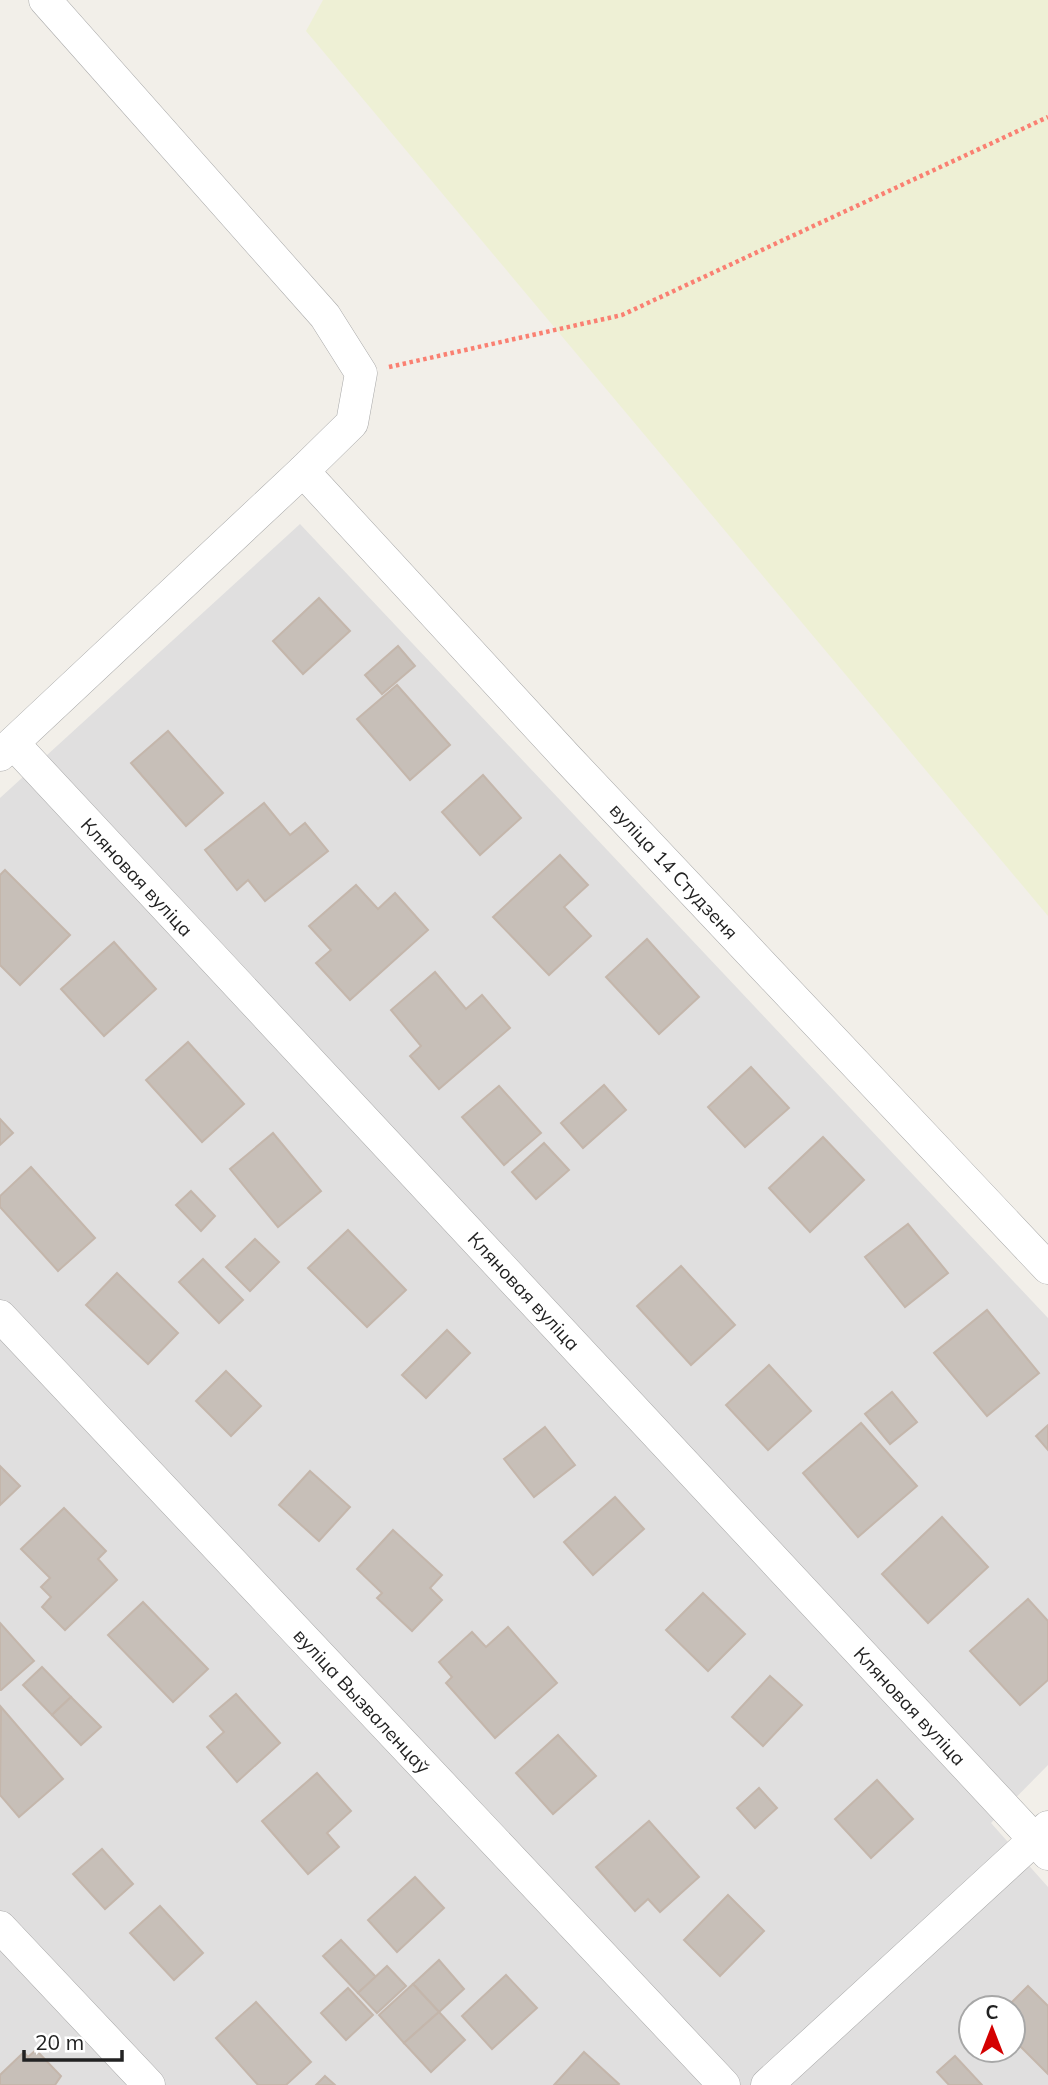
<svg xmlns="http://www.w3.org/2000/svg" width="1048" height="2085" viewBox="0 0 1048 2085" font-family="Mulish,sans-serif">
	<rect width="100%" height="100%" fill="#f2efe9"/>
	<!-- residential -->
	<path fill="#e0dfdf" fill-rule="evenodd" d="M300,524l748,794v447l-57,58 57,64v198h-1048v-1287zM971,2008h42v42h-42z"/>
	<!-- farmland -->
	<polygon fill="#eef0d5" points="323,0 1048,0 1048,916 306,31"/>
	<!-- building -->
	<g fill="#c7bfb8" stroke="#c4b6ab" stroke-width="2">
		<polygon points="319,598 350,631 303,674 273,641"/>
		<polygon points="398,646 415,666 382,694 365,675"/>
		<polygon points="397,685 450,745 410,780 357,719"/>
		<polygon points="168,731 223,793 186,826 131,763"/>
		<polygon points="483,775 521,818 480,855 442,812"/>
		<polygon points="264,803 290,835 305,823 328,851 265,901 248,880 237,890 205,850"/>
		<polygon points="560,855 588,885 564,907 591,936 549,975 493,917"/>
		<polygon points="5,870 70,935 20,985 0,965 0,875"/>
		<polygon points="356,885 378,909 395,893 428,930 350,1000 316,963 331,950 309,926"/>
		<polygon points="647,939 699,997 659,1034 606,977"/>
		<polygon points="114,942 156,989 104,1036 61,989"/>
		<polygon points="435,972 466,1009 482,995 510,1028 439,1089 410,1056 421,1046 391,1010"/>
		<polygon points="188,1042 244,1104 202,1142 146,1080"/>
		<polygon points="751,1067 789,1108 745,1147 708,1107"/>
		<polygon points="604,1085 626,1110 583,1148 561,1123"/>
		<polygon points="499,1086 541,1133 504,1165 462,1117"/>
		<polygon points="0,1119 13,1133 0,1145"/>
		<polygon points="273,1133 321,1191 278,1227 230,1169"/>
		<polygon points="823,1137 864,1180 810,1232 769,1188"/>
		<polygon points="544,1143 569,1170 536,1199 512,1172"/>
		<polygon points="31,1167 95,1238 58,1271 0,1207 0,1196"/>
		<polygon points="191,1191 215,1216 201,1231 176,1205"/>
		<polygon points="908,1224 948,1273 905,1307 865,1257"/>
		<polygon points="348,1230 406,1290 367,1327 308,1268"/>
		<polygon points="255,1239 279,1262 250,1291 226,1267"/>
		<polygon points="203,1259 243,1300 219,1323 179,1282"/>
		<polygon points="681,1266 735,1325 691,1365 637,1306"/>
		<polygon points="117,1273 178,1333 148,1364 86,1305"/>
		<polygon points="987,1310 1039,1373 987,1416 934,1353"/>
		<polygon points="447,1330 470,1353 426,1398 402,1375"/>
		<polygon points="769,1365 811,1411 768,1450 726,1405"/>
		<polygon points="226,1371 261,1406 231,1436 196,1401"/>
		<polygon points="892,1392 917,1422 890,1444 865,1414"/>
		<polygon points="861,1423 917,1486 858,1537 803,1473"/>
		<polygon points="1048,1425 1048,1450 1036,1436"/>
		<polygon points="545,1427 575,1465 534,1497 504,1459"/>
		<polygon points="0,1466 20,1486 0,1505"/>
		<polygon points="310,1471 350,1507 319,1541 279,1505"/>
		<polygon points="615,1497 644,1529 593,1575 564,1542"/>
		<polygon points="64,1508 106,1551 98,1559 117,1580 65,1630 42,1607 51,1597 41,1587 50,1578 21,1549"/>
		<polygon points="942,1517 988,1567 928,1623 882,1574"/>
		<polygon points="393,1530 442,1575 430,1588 442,1600 412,1631 377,1598 382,1593 357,1569"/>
		<polygon points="703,1593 745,1634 708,1671 666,1630"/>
		<polygon points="1028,1599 1048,1621 1048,1680 1020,1705 970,1651"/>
		<polygon points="143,1602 208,1669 173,1702 108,1635"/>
		<polygon points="0,1623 34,1661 1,1690 0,1690"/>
		<polygon points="508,1627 557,1683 495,1738 446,1683 452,1677 439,1662 472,1632 486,1647"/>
		<polygon points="42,1667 71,1697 52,1715 23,1685"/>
		<polygon points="770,1676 802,1705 763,1746 732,1717"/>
		<polygon points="236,1694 280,1743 237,1782 207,1747 224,1732 210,1716"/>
		<polygon points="71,1697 101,1727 81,1745 52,1715"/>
		<polygon points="1,1707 63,1779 19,1817 0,1795"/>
		<polygon points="558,1735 596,1776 553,1814 516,1773"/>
		<polygon points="317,1773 351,1811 327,1833 339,1847 308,1874 262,1821"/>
		<polygon points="877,1780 913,1819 871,1858 835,1819"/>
		<polygon points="759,1788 777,1808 755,1828 737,1808"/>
		<polygon points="649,1821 699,1877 660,1912 648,1899 635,1911 596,1867"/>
		<polygon points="102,1849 133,1884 105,1909 73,1874"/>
		<polygon points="415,1877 444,1908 397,1952 368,1920"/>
		<polygon points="728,1895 764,1931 720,1976 684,1940"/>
		<polygon points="160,1906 203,1953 174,1980 130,1933"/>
		<polygon points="341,1940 376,1977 358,1993 323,1956"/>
		<polygon points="439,1960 464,1989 439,2012 413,1984"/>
		<polygon points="387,1966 406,1986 377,2013 358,1993"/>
		<polygon points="506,1975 537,2008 492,2049 462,2016"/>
		<polygon points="413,1984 439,2012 404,2043 379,2015"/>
		<polygon points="1028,1986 1048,2006 1048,2074 1013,2039 1013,2008 1006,2008"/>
		<polygon points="348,1988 373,2015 346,2040 321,2013"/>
		<polygon points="256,2002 311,2062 286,2085 258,2085 216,2038"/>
		<polygon points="439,2012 465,2040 431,2072 404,2043"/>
		<polygon points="36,2050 61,2076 55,2085 0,2085 0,2075 24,2052 28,2057"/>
		<polygon points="584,2052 619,2084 618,2085 554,2085"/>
		<polygon points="955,2056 982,2085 949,2085 937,2072"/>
		<polygon points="325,2076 335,2085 316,2085"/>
	</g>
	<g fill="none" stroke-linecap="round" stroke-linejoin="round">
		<!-- minor casing -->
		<g stroke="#a9a9a9" stroke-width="33">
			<g id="minor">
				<polyline points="303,471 568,759 1048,1268"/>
				<polyline points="13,743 1048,1854"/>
				<polyline points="0,755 303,471 352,423 361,373 325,316 45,0"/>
				<polyline points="0,1316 724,2085"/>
				<polyline points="0,1927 149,2085"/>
				<polyline points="767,2085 1048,1827"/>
			</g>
		</g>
		<!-- path -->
		<polyline stroke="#fa8072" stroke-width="4.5" stroke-dasharray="3.5 3.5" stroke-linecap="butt" points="389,367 622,315 1048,117"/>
		<!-- minor -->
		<use href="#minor" stroke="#fff" stroke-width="32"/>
	</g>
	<g text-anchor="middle" stroke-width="6" stroke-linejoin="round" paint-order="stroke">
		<!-- street labels -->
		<g font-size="19" fill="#222" stroke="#fff">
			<text transform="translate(674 871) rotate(47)" y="7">вуліца 14 Студзеня</text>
			<text transform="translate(137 877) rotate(47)" y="7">Кляновая вуліца</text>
			<text transform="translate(524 1291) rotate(47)" y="7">Кляновая вуліца</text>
			<text transform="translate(362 1701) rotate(47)" y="7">вуліца Вызваленцаў</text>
			<text transform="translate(910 1706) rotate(47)" y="7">Кляновая вуліца</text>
		</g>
	</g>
	<!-- north arrow -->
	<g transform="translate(992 2029)"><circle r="33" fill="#ffffff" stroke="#a7a7a7" stroke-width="2"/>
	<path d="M0-5L12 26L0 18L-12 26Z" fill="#d40000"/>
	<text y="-10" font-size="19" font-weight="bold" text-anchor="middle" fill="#222222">С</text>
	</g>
	<!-- scale -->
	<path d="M24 2050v10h98v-10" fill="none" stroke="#222222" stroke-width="3.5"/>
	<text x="35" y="2050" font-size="21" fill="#222222" stroke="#ffffff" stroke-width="5" paint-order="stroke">20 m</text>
</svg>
